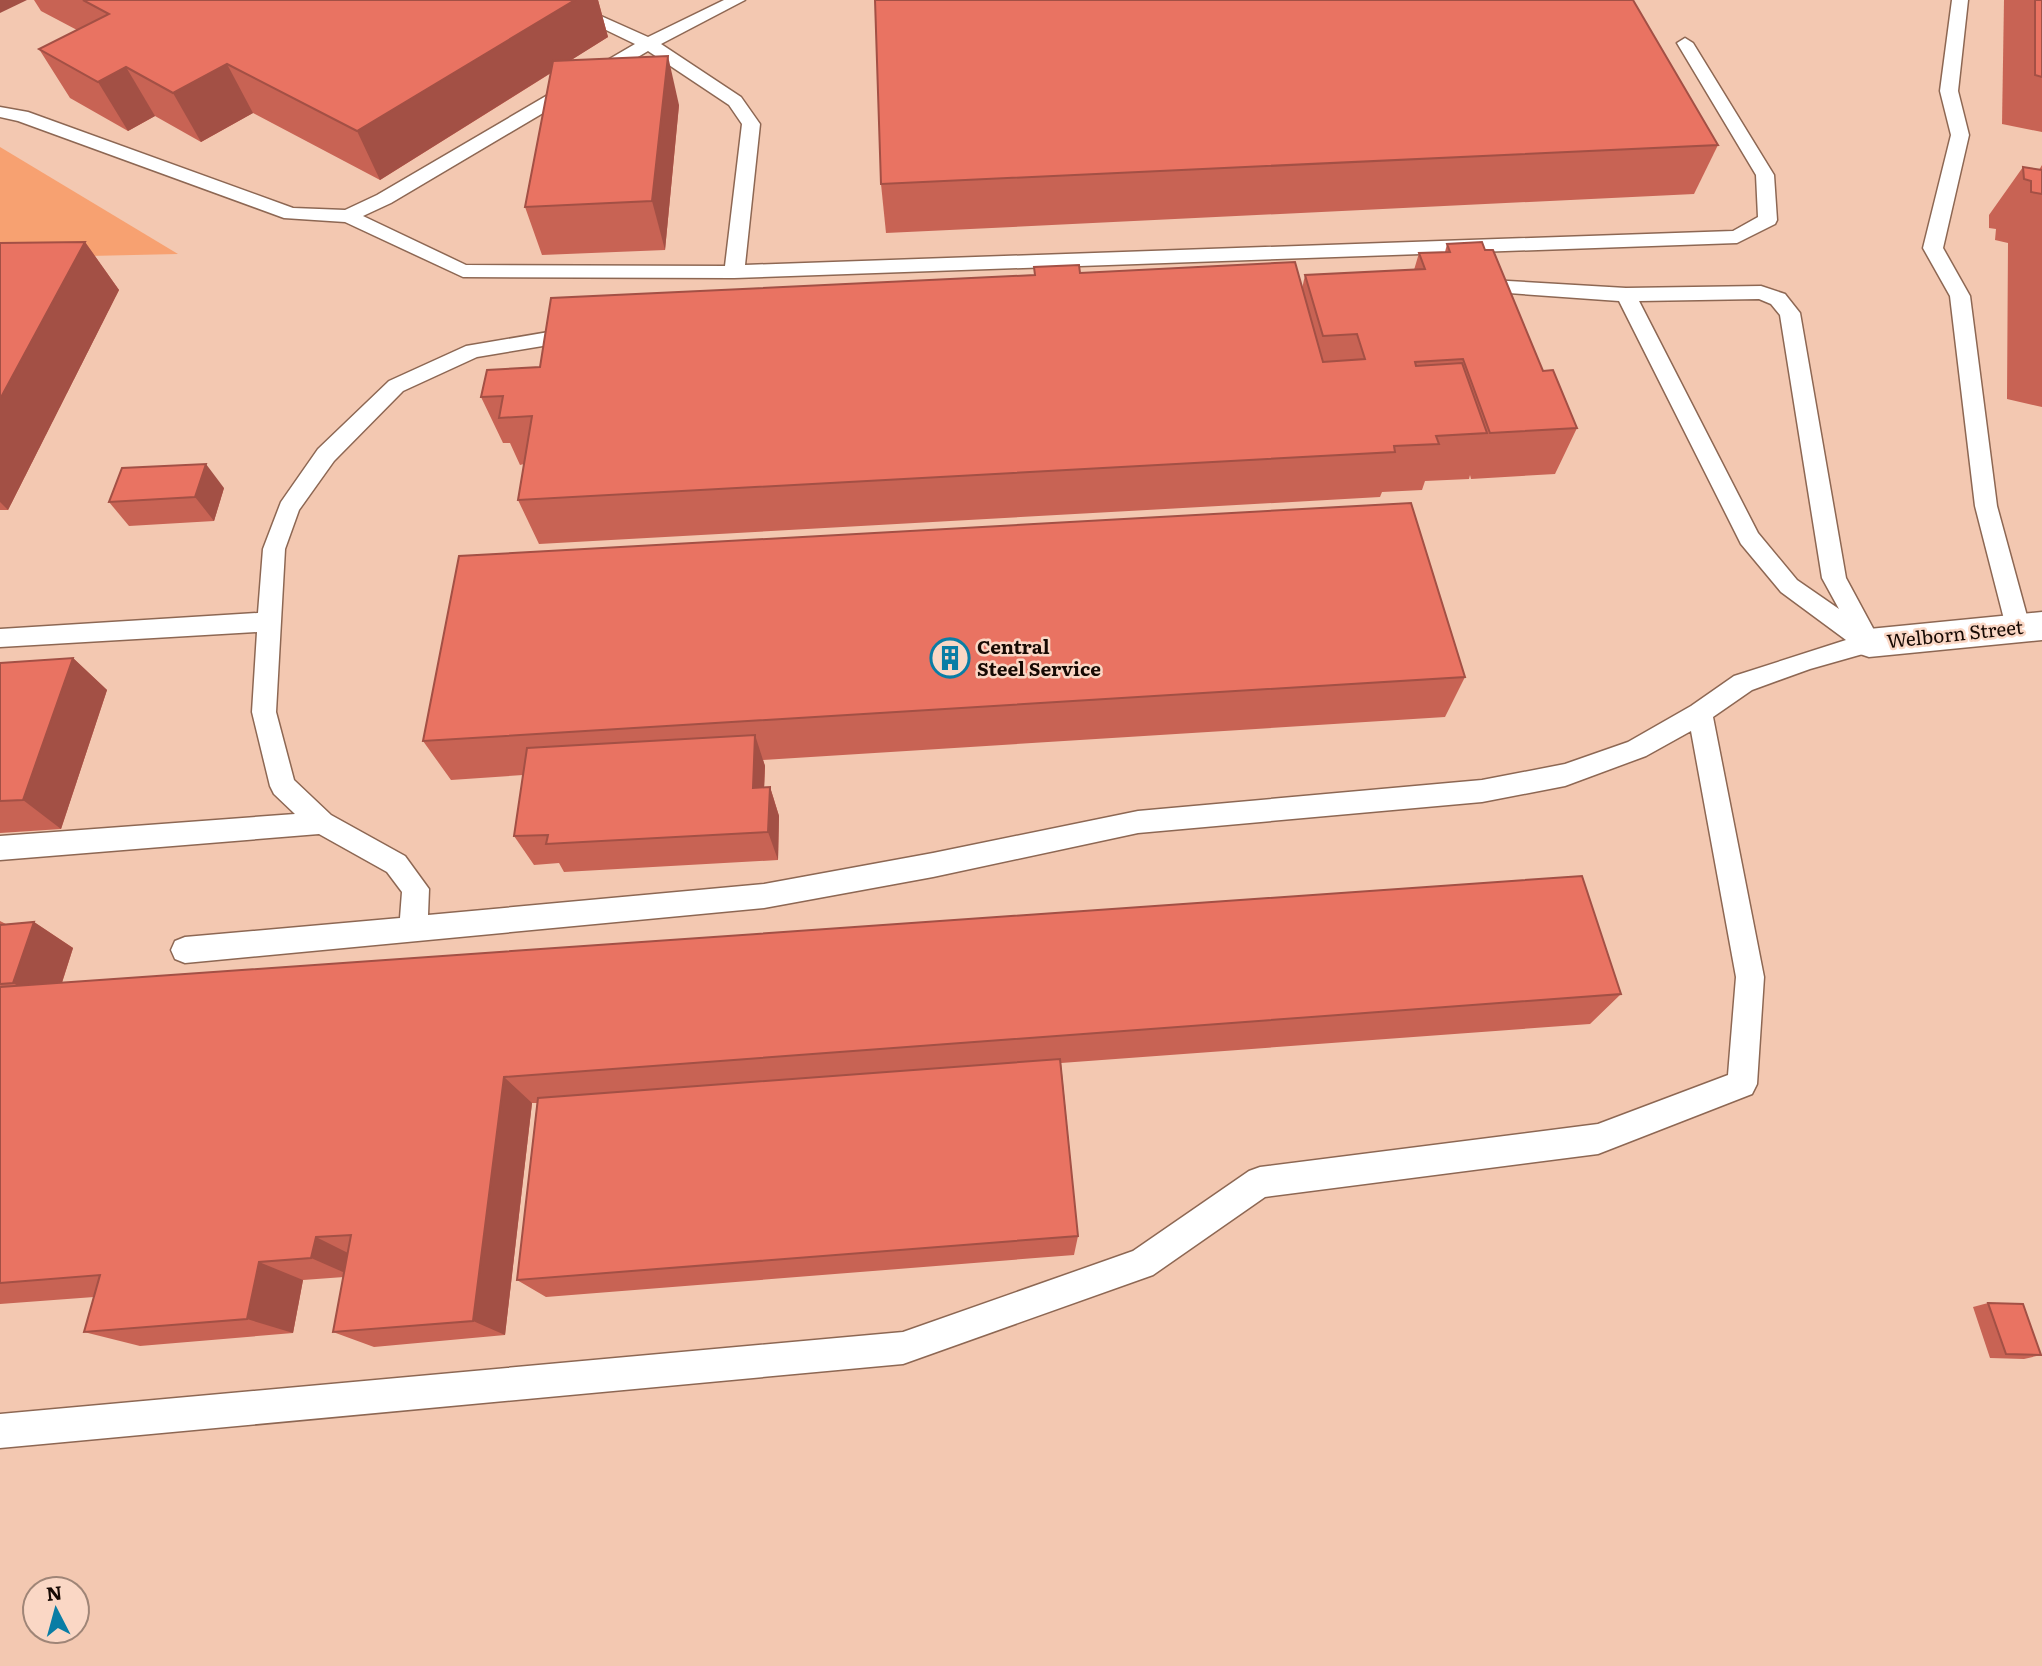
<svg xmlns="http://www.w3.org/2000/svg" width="2042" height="1666" viewBox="0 0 2042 1666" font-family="Literata,serif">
	<rect width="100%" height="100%" fill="#f3c8b1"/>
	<!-- green -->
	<polygon fill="#f7a171" points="0,147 178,254 0,258"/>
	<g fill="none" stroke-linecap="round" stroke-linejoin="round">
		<!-- lane casing -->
		<g stroke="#8d6753" stroke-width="3">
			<g id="lane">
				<path d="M544,0h21l83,37 76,-37h21l-84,44 80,53 19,27 -15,141 988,-34 25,-14 -2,-42 -79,-132 8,-5 8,5 81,132 3,45 -2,4 -38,19 -1003,35 -271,-1 -118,-55 -61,-4 -266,-97 -18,-4v-10l28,5 265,96 52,2 32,-15 258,-151zM648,51l81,54 13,19 -17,142 -259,-1 -103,-49 28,-13z"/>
				<polygon points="1952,0 1968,0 1958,91 1969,135 1943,248 1970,296 1997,506 2030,627 2026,634 2018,636 2010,634 2006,627 1975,506 1950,296 1923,248 1951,135 1940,91"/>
				<path d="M1473,279l153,9 135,-2 24,8 15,19 46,265 35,65 -4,7 -67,19 -58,21 -39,27 51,260 -7,107 -5,10 -154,60 -333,43 -112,78 -250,89 -903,84v-34l903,-82 230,-81 116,-80 11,-4 338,-43 130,-49 8,-98 -45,-246 -45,25 -81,30 -83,16 -344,31 -205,44 -169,31 -579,55 -10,-4 -4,-9 4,-9 10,-4 215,-19 2,-26 -15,-20 -68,-38 -319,26v-24l295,-22 -21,-20 -4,-8 -18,-74 5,-80 -257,15v-18l258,-16 5,-64 18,-47 37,-53 71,-68 77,-35 112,-19 7,2 3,5 -3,5 -108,18 -74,34 -69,70 -35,49 -14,39 -9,163 18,68 37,35 74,41 24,33 -1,26 336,-31 169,-31 205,-42 344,-31 83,-16 63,-22 63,-36 43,-30 112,-36 -65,-48 -40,-48 -122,-243 -153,-11 -3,-5 3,-5zM1759,299l12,5 9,11 42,263 17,31 -42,-29 -39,-47 -119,-232z"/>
			</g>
		</g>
		<!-- street casing -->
		<g stroke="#8d6753" stroke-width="3">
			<polygon id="street" points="2042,612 2042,640 1869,657 1857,653 1851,643 1857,633 1869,629"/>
		</g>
		<!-- lane -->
		<use href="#lane" fill="#fff" fill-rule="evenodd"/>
		<!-- street -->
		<use href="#street" fill="#fff" fill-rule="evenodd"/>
	</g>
	<!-- wall -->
	<g fill="#c86354">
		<polygon points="34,0 598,0 608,37 571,60 679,105 665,250 542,255 525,207 551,73 380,180 253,113 201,142 155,116 128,131 70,98 39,49 77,30 41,11"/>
		<polygon points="2004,0 2042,0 2042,132 2002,124"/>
		<polygon points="1718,145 1694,194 886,233 881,184"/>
		<polygon points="2042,165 2042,407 2007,399 2008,243 1995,240 1996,229 1989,228 1989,215 2023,167 2039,170"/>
		<polygon points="85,242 119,290 8,510 0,510 0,243"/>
		<polygon points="1447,244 1485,250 1543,371 1577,428 1555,474 1471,479 1470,475 1469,479 1425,481 1422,490 1382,492 1380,497 539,544 518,500 524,464 520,465 510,443 503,443 481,397 540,367 1034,275 1034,267 1080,273 1302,289 1305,275 1414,270 1419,253 1445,252"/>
		<polygon points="224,488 214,521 129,526 109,502"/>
		<polygon points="73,658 107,690 61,829 0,833 0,663"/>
		<polygon points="1465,677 1445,717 763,760 765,766 764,787 770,787 779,816 778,860 564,872 559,863 534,865 514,836 523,775 451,780 423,741"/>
		<polygon points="0,921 6,924 34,922 73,948 62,983 1621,994 1590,1024 1061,1063 1078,1236 1074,1255 546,1297 517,1280 537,1103 532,1103 505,1335 374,1347 333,1332 344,1277 303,1280 293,1333 140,1346 84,1332 94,1297 0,1304"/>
		<polygon points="1988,1303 2041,1355 2024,1359 1990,1358 1973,1307"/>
	</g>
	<!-- shaded-wall -->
	<g fill="#a35045">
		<polygon points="0,0 27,0 0,13"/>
		<polygon points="575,0 598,0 608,37 380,180 357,131"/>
		<polygon points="668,56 679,105 665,250 652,201"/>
		<polygon points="227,64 253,113 201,142 173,93"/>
		<polygon points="126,67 155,116 128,131 98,82"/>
		<polygon points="85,242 119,290 8,510 0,502 0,399"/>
		<polygon points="206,464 224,488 214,521 195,497"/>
		<polygon points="73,658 107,690 61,829 23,800"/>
		<polygon points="755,735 765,766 763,817 753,788"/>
		<polygon points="770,787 779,816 778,860 768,832"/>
		<polygon points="34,922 73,948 54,1007 13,983"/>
		<polygon points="504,1077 532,1103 505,1335 473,1321"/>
		<polygon points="316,1237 356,1257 352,1276 311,1258"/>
		<polygon points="259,1262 303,1280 293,1333 247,1319"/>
	</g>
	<!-- building -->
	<g fill="#e97362" stroke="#a35045" stroke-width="2">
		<polygon points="83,0 575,0 357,131 227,64 173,93 126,67 98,82 39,49 109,14"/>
		<polygon points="875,0 1633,0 1718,145 881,184"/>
		<polygon points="2035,0 2042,0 2042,77 2035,75"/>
		<polygon points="668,56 652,201 525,207 553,61"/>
		<polygon points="2023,167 2042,170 2042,194 2031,192 2031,181 2024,179"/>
		<polygon points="85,242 0,399 0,243"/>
		<polygon points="1482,242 1485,250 1493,250 1543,371 1553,370 1577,428 1490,433 1463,359 1415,362 1416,366 1462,363 1487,433 1436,436 1439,444 1394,446 1395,452 518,500 532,416 499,418 503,396 481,397 487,370 540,367 551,298 1035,275 1034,267 1079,265 1080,273 1295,262 1323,362 1365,359 1357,334 1323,336 1305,275 1425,269 1419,253 1450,252 1447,244"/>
		<polygon points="206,464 195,497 109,502 122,468"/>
		<polygon points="1411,503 1465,677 423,741 459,556"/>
		<polygon points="73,658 23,800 0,801 0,663"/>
		<polygon points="755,735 753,788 770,787 768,832 546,844 548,835 514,836 527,748"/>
		<polygon points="1582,876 1621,994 504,1077 473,1321 333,1332 351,1235 316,1237 311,1258 259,1262 247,1319 84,1332 100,1275 0,1283 0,987"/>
		<polygon points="34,922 13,983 0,984 0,925"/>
		<polygon points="1060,1059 1078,1236 517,1280 538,1098"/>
		<polygon points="1988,1303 2023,1304 2041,1355 2006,1354"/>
	</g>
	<!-- icons -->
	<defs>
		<g id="building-ring" transform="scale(2.0125)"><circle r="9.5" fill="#fad7c5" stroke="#097da5" stroke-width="1.5"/><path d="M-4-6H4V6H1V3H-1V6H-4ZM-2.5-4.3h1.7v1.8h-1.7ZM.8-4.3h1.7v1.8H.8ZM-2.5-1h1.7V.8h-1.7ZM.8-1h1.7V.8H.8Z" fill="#097da5"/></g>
	</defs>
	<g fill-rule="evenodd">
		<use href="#building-ring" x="950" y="658"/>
	</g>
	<g text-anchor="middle" stroke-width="5" stroke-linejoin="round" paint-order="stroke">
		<!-- street labels -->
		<g font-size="19" fill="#160903" stroke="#fad7c5">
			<text transform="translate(1955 634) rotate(-6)" y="7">Welborn Street</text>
		</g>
		<!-- poi labels -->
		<g font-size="19" font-weight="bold" fill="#160903" stroke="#fad7c5" text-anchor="start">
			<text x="977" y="654">Central<tspan x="977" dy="22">Steel Service</tspan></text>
		</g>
	</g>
	<!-- north arrow -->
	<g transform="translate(56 1610) rotate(354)"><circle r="33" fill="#fad7c5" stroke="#9f8577" stroke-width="2"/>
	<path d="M0-5L12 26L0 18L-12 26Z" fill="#097da5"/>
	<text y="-10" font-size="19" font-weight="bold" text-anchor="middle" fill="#160903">N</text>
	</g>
</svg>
